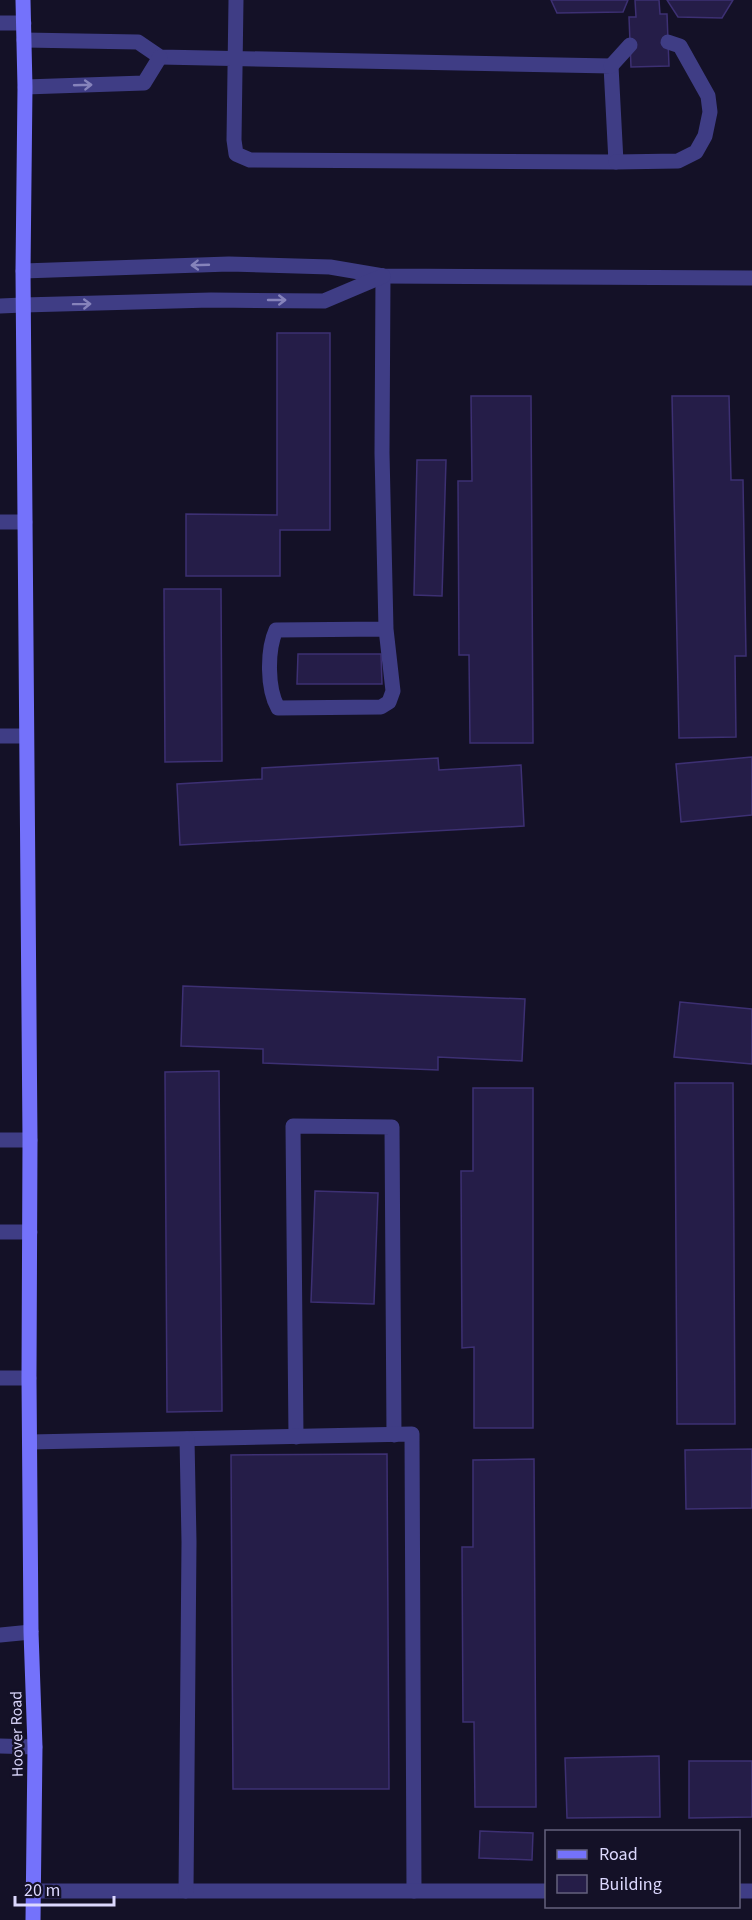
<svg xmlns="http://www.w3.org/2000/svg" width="752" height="1920" viewBox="0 0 752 1920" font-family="'Source Sans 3',sans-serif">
	<rect width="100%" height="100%" fill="#141127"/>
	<!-- building -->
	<g fill="#251d48" stroke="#3d3073" stroke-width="1.5">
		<polygon points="551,0 628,0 623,12 557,13"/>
		<polygon points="635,0 659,0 660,14 667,14 669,66 631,67 629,17 636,17"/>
		<polygon points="667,0 733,0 722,18 678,17"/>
		<polygon points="277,333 330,333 330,530 280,530 280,576 186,576 186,514 277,515"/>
		<polygon points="471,396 531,396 533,743 470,743 469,655 459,655 458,481 472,481"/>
		<polygon points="672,396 729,396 731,480 743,480 746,656 735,656 736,737 679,738"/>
		<polygon points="417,460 446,460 442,596 414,595"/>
		<polygon points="164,589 221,589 222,761 165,762"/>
		<polygon points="298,654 381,654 382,684 297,684"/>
		<polygon points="752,757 752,815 681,822 676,764"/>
		<polygon points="438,758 439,770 521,765 524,826 180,845 177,784 262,779 262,768"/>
		<polygon points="183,986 525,999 522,1061 438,1057 438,1070 263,1063 263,1049 181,1046"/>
		<polygon points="680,1002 752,1009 752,1064 674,1057"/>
		<polygon points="219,1071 222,1411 167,1412 165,1072"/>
		<polygon points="675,1083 733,1083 735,1424 677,1424"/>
		<polygon points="473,1088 533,1088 533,1428 474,1428 474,1347 462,1348 461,1171 473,1171"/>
		<polygon points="315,1191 378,1193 374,1304 311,1302"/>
		<polygon points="752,1449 752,1508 686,1509 685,1450"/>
		<polygon points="387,1454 389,1789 233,1789 231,1455"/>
		<polygon points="534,1459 536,1807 475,1807 474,1722 463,1722 462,1547 473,1547 473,1460"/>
		<polygon points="659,1756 660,1817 567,1818 565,1758"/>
		<polygon points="689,1761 752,1761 752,1817 689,1818"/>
		<polygon points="480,1831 533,1833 532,1860 479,1858"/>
	</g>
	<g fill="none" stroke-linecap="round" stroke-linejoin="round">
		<!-- lane -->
		<g stroke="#3f3d85" stroke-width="15">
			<polyline points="0,23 24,23"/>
			<polyline points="24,40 138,42 160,57 611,66 616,162 250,160 236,154 234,140 236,0"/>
			<polyline points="611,66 630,45"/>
			<polyline points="25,87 144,83 160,57"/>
			<polyline points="616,162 678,161 696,152 705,136 710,112 708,96 680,46 668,42"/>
			<polyline points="23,271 229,264 330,267 383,276 752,278"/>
			<path d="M383,276l-1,177 4,176 7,62 -4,11 -8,5 -103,1c-11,-19 -11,-58 -2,-78l110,-1"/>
			<polyline points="23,305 211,300 324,301 383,276"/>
			<polyline points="0,522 25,522"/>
			<polyline points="0,736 26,736"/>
			<polyline points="0,1140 30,1140"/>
			<polyline points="0,1232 30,1232"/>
			<polyline points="0,1378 29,1378"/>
			<polyline points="296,1437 293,1126 392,1127 394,1435"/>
			<polyline points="30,1442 412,1434 414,1891"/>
			<polyline points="0,1635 31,1632"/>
			<polyline points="33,1891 546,1891"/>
			<polyline points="186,1891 189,1542 187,1439"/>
			<polyline points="738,1891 752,1891"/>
		</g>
		<!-- street -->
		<g stroke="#3f3d85" stroke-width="15">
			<polyline points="0,306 23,305"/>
			<polyline points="0,1746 35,1747"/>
		</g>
		<!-- secondary -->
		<polyline stroke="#7472fb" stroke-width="15" points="23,0 25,87 23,271 30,1140 29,1378 31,1632 35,1747 33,1920"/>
	</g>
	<!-- one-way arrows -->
	<defs><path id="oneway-shaft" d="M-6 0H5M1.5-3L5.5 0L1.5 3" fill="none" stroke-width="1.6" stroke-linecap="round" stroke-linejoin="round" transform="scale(1.5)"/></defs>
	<g stroke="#8683bb">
		<use href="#oneway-shaft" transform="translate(83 85) rotate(-2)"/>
		<use href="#oneway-shaft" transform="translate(200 265) rotate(178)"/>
		<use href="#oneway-shaft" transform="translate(277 300)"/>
		<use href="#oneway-shaft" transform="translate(82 304) rotate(-1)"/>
	</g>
	<g text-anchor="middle" stroke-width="5" stroke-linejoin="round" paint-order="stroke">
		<!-- street labels -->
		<g font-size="16" fill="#dcd8fe" stroke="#141127">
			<text transform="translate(16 1734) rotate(-91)" y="6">Hoover Road</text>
		</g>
	</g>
	<!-- legend -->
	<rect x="545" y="1830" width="195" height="78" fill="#141127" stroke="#64617d" stroke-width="1.5"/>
	<rect x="557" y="1850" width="30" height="9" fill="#7472fb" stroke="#64617d" stroke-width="1.5"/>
	<text x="599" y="1860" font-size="18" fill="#dcd8fe">Road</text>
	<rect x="557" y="1875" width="30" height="18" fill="#251d48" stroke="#64617d" stroke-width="1.5"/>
	<text x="599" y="1890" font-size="18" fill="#dcd8fe">Building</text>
	<!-- scale -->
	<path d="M15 1896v9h99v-9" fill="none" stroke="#dcd8fe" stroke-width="3"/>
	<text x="24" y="1896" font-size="18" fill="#dcd8fe" stroke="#141127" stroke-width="4.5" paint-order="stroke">20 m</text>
</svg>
